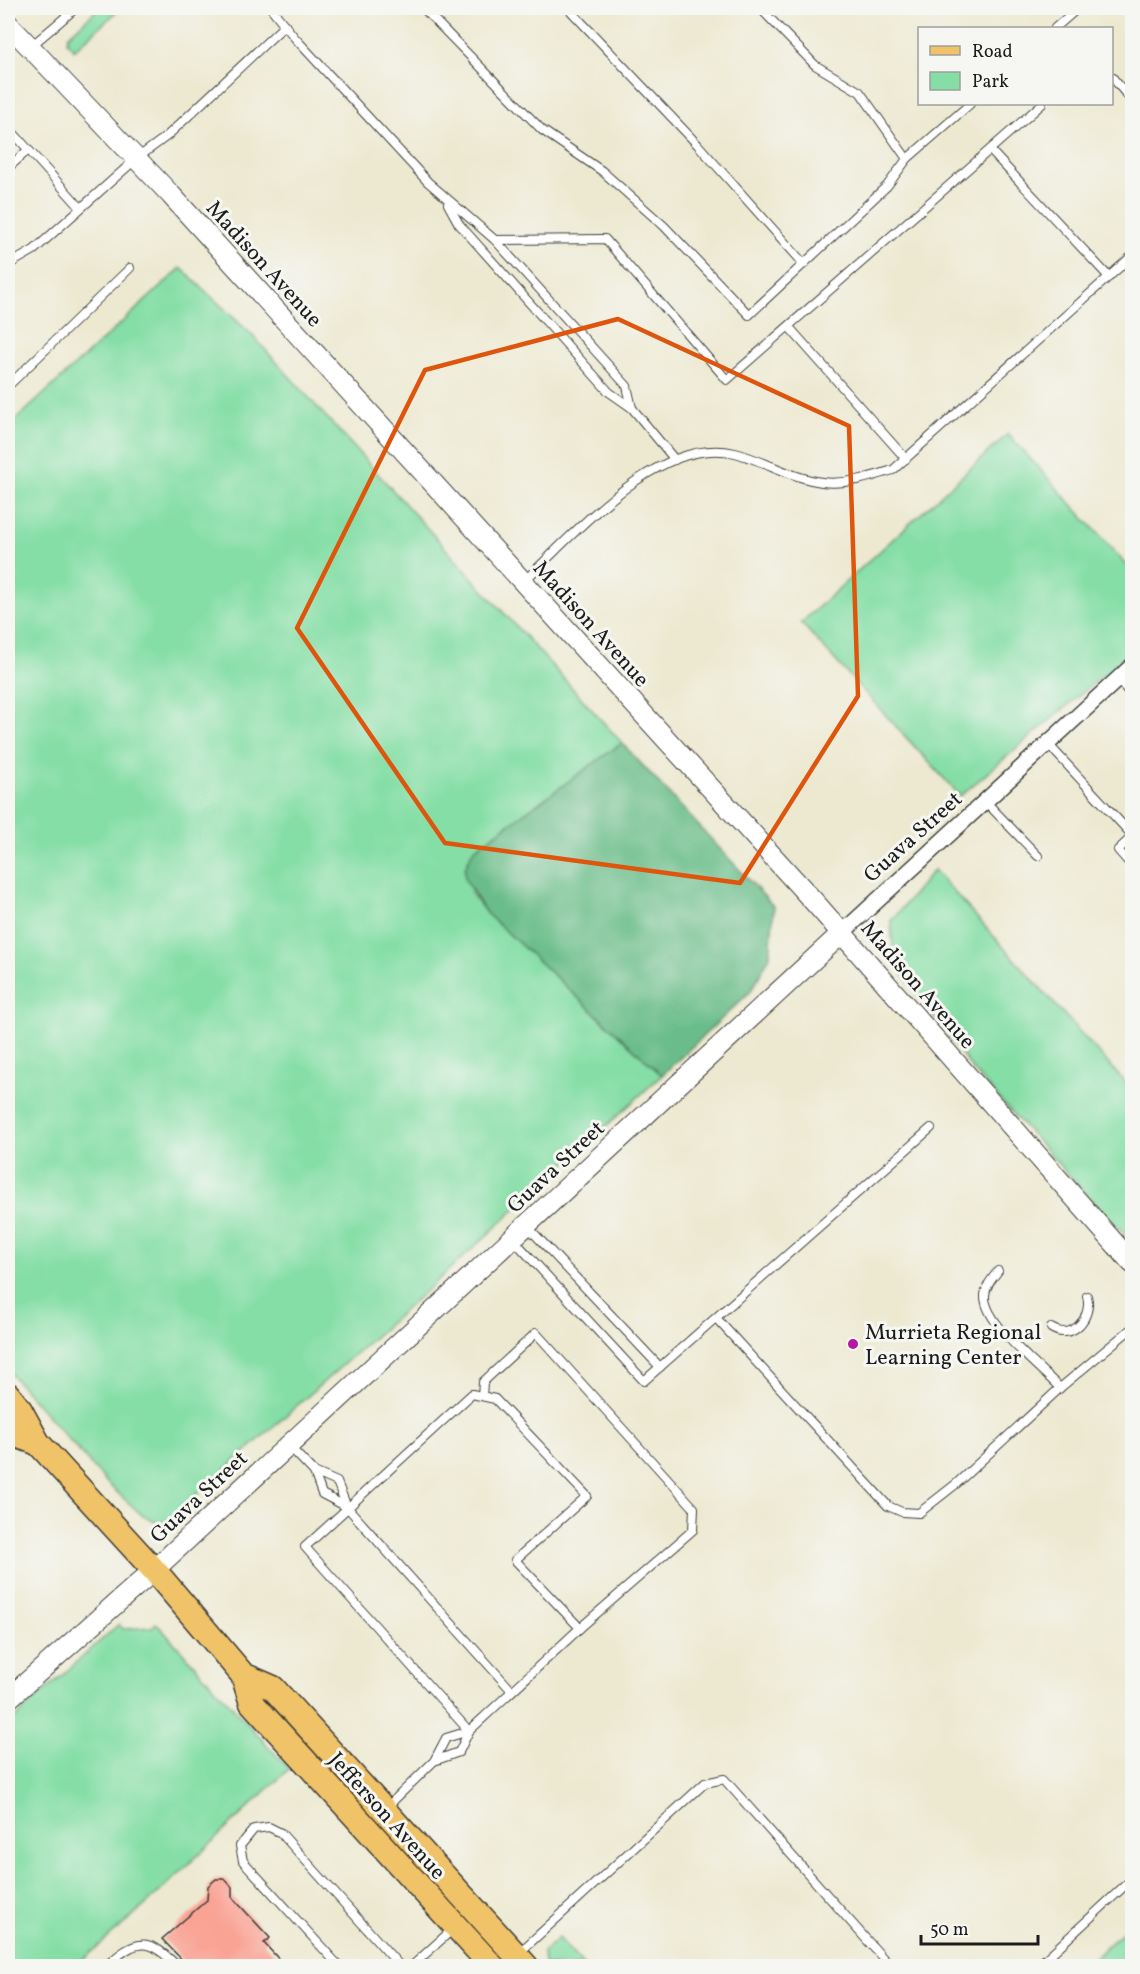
<svg xmlns="http://www.w3.org/2000/svg" width="1140" height="1974" viewBox="0 0 1140 1974" font-family="Vollkorn,serif">
	<rect width="100%" height="100%" fill="#f6f6f2"/>
	<filter id="ink" filterUnits="userSpaceOnUse"><feTurbulence type="fractalNoise" baseFrequency=".0167" numOctaves="2"/><feDisplacementMap in="SourceGraphic" scale="12" xChannelSelector="R" yChannelSelector="G"/><feConvolveMatrix kernelMatrix="1 2 1 2 8 2 1 2 1" color-interpolation-filters="sRGB"/></filter>
	<filter id="wash" filterUnits="userSpaceOnUse"><feTurbulence type="fractalNoise" baseFrequency=".008" numOctaves="4" result="noise"/><feDisplacementMap in="SourceGraphic" scale="24" xChannelSelector="R" yChannelSelector="G"/><feGaussianBlur stdDeviation="1.35" result="paint"/><feColorMatrix in="noise" values="0 0 0 0 0 0 0 0 0 0 0 0 0 0 0 0 0 1.4 0 .05"/><feComposite in="paint" operator="in"/></filter>
	<g filter="url(#wash)">
		<rect width="100%" height="100%" fill="#ede9d1"/>
		<!-- green -->
		<g fill="#84dea5" stroke="#507d60" stroke-width="1.5">
			<polygon points="99,8 121,8 74,50 67,42 68,36"/>
			<polygon points="181,268 251,334 622,743 473,850 471,893 486,913 662,1075 427,1290 166,1522 155,1522 143,1516 108,1484 8,1371 8,427"/>
			<polygon points="1008,434 1132,571 1132,651 960,796 801,623"/>
			<polygon points="934,870 1132,1090 1132,1241 1085,1193 973,1070 887,953 893,948 891,921"/>
			<polygon points="156,1623 289,1769 150,1901 76,1966 8,1966 8,1724 119,1624 123,1629 152,1627"/>
			<polygon points="1132,1924 1132,1966 1085,1966"/>
			<polygon points="558,1938 584,1966 548,1966 544,1963 543,1952"/>
		</g>
		<!-- forest -->
		<polygon fill="#6bbd8a" stroke="#446c53" stroke-width="1.5" points="622,743 774,907 770,956 751,991 662,1075 486,913 465,879 465,868 473,850"/>
		<g id="blocks">
			<!-- building -->
			<polygon fill="#f9a394" points="216,1879 225,1879 232,1887 232,1897 270,1938 264,1943 285,1966 188,1966 162,1939 207,1900 208,1886"/>
		</g>
	</g>
	<g filter="url(#ink)">
		<use href="#blocks" fill-opacity="0" stroke="#3b3b37" stroke-width="1.5"/>
		<g fill="none" stroke-linecap="round" stroke-linejoin="round">
			<!-- service casing -->
			<g stroke="#3b3b37" stroke-width="10">
				<g id="service">
					<polyline points="271,8 295,38 428,182 495,240 627,386 632,408"/>
					<polyline points="423,8 542,130 602,171 664,226 749,315 887,186 907,159 860,92 815,65 760,8"/>
					<polyline points="568,8 698,145 804,264"/>
					<polyline points="1055,28 1078,8"/>
					<polyline points="30,47 76,8"/>
					<polyline points="1112,77 1132,101"/>
					<polyline points="8,127 80,207"/>
					<polyline points="990,150 1109,277"/>
					<polyline points="907,159 970,104"/>
					<polyline points="8,168 28,150"/>
					<polyline points="448,204 459,224 609,392 632,408 675,460"/>
					<polyline points="495,240 605,239 727,380 1042,104"/>
					<polyline points="8,265 34,250 136,159 167,136 285,25"/>
					<polyline points="789,327 906,459"/>
					<polyline points="8,386 130,268"/>
					<path d="M524,581c50,-46 135,-147 211,-128 28,7 59,26 87,29 24,3 49,-5 71,-12l239,-214"/>
					<polyline points="1118,679 1132,696"/>
					<polyline points="1048,744 1132,835"/>
					<polyline points="985,801 1038,856"/>
					<polyline points="1132,837 1118,850 1132,866"/>
					<polyline points="528,1227 660,1367"/>
					<polyline points="513,1239 644,1381 931,1128"/>
					<path d="M998,1271c-6,8 -12,14 -13,24 -2,28 56,73 75,93"/>
					<polyline points="716,1318 888,1506 902,1512 919,1513 956,1484 1060,1388 1132,1328"/>
					<path d="M1051,1328c21,14 42,-11 36,-32"/>
					<polygon points="472,1394 495,1399 587,1496 515,1560 580,1628 469,1731 305,1547"/>
					<polyline points="482,1396 483,1382 536,1333 694,1508 693,1530 580,1628"/>
					<polyline points="289,1446 314,1472 322,1494 347,1507 512,1691"/>
					<polyline points="314,1472 337,1482 347,1507"/>
					<polyline points="387,1807 434,1761 446,1738 469,1731 459,1752 434,1761"/>
					<polyline points="520,1952 705,1783 724,1779 890,1966"/>
					<path d="M106,1966c30,-27 42,-30 71,0"/>
					<polyline points="339,1966 243,1861 240,1846 254,1829 269,1827 281,1833 400,1966"/>
					<polyline points="412,1966 454,1928"/>
					<polyline points="1038,1966 1132,1879"/>
				</g>
			</g>
			<!-- minor casing -->
			<g stroke="#3b3b37" stroke-width="18">
				<polyline id="minor" points="842,933 1132,666"/>
			</g>
			<!-- tertiary casing -->
			<g stroke="#3b3b37" stroke-width="22">
				<g id="tertiary">
					<polyline points="8,24 171,195 817,905 1132,1263"/>
					<polyline points="8,1699 154,1570 842,933"/>
				</g>
			</g>
			<!-- primary casing -->
			<g stroke="#3b3b37" stroke-width="27">
				<g id="primary">
					<polyline points="8,1395 20,1410 38,1443 154,1570 243,1675 252,1703 492,1966"/>
					<polyline points="8,1432 38,1443"/>
					<polyline points="243,1675 273,1688 526,1966"/>
				</g>
			</g>
			<!-- service -->
			<use href="#service" stroke="#fff" stroke-width="8"/>
			<!-- minor -->
			<use href="#minor" stroke="#fff" stroke-width="15"/>
			<!-- tertiary -->
			<use href="#tertiary" stroke="#fff" stroke-width="20"/>
			<!-- primary -->
			<use href="#primary" stroke="#f1c369" stroke-width="24"/>
		</g>
	</g>
	<!-- marked area -->
	<path fill="none" stroke="#de560d" stroke-width="4.5" stroke-linejoin="round" d="M618,319l231,107 9,270 -118,187 -295,-40 -148,-215 128,-258z"/>
	<!-- markers -->
	<circle fill="#b5179e" stroke="#f6f6f2" stroke-width="2" cx="853" cy="1344" r="6"/>
	<g text-anchor="middle" stroke-width="6" stroke-linejoin="round" paint-order="stroke">
		<!-- street labels -->
		<g font-size="22" fill="#1c1c1c" stroke="#f6f6f2">
			<text transform="translate(265 263) rotate(48)" y="8">Madison Avenue</text>
			<text transform="translate(592 623) rotate(48)" y="8">Madison Avenue</text>
			<text transform="translate(912 836) rotate(-42)" y="8">Guava Street</text>
			<text transform="translate(919 984) rotate(49)" y="8">Madison Avenue</text>
			<text transform="translate(555 1166) rotate(-43)" y="8">Guava Street</text>
			<text transform="translate(198 1496) rotate(-43)" y="8">Guava Street</text>
			<text transform="translate(388 1815) rotate(48)" y="8">Jefferson Avenue</text>
		</g>
		<!-- poi labels -->
		<g font-size="22" fill="#1c1c1c" stroke="#f6f6f2" text-anchor="start">
			<text x="865" y="1339">Murrieta Regional<tspan x="865" dy="25">Learning Center</tspan></text>
		</g>
	</g>
	<!-- margin -->
	<rect width="1140" height="1974" fill="none" stroke="#f6f6f2" stroke-width="30"/>
	<!-- legend -->
	<rect x="918" y="27" width="195" height="78" fill="#f6f6f2" stroke="#9f9f9c" stroke-width="1.5"/>
	<rect x="930" y="46" width="30" height="9" fill="#f1c369" stroke="#9f9f9c" stroke-width="1.5"/>
	<text x="972" y="57" font-size="18" fill="#1c1c1c">Road</text>
	<rect x="930" y="72" width="30" height="18" fill="#84dea5" stroke="#9f9f9c" stroke-width="1.5"/>
	<text x="972" y="87" font-size="18" fill="#1c1c1c">Park</text>
	<!-- scale -->
	<path d="M921 1935v9h117v-9" fill="none" stroke="#1c1c1c" stroke-width="3"/>
	<text x="930" y="1935" font-size="18" fill="#1c1c1c" stroke="#f6f6f2" stroke-width="4.5" paint-order="stroke">50 m</text>
</svg>
